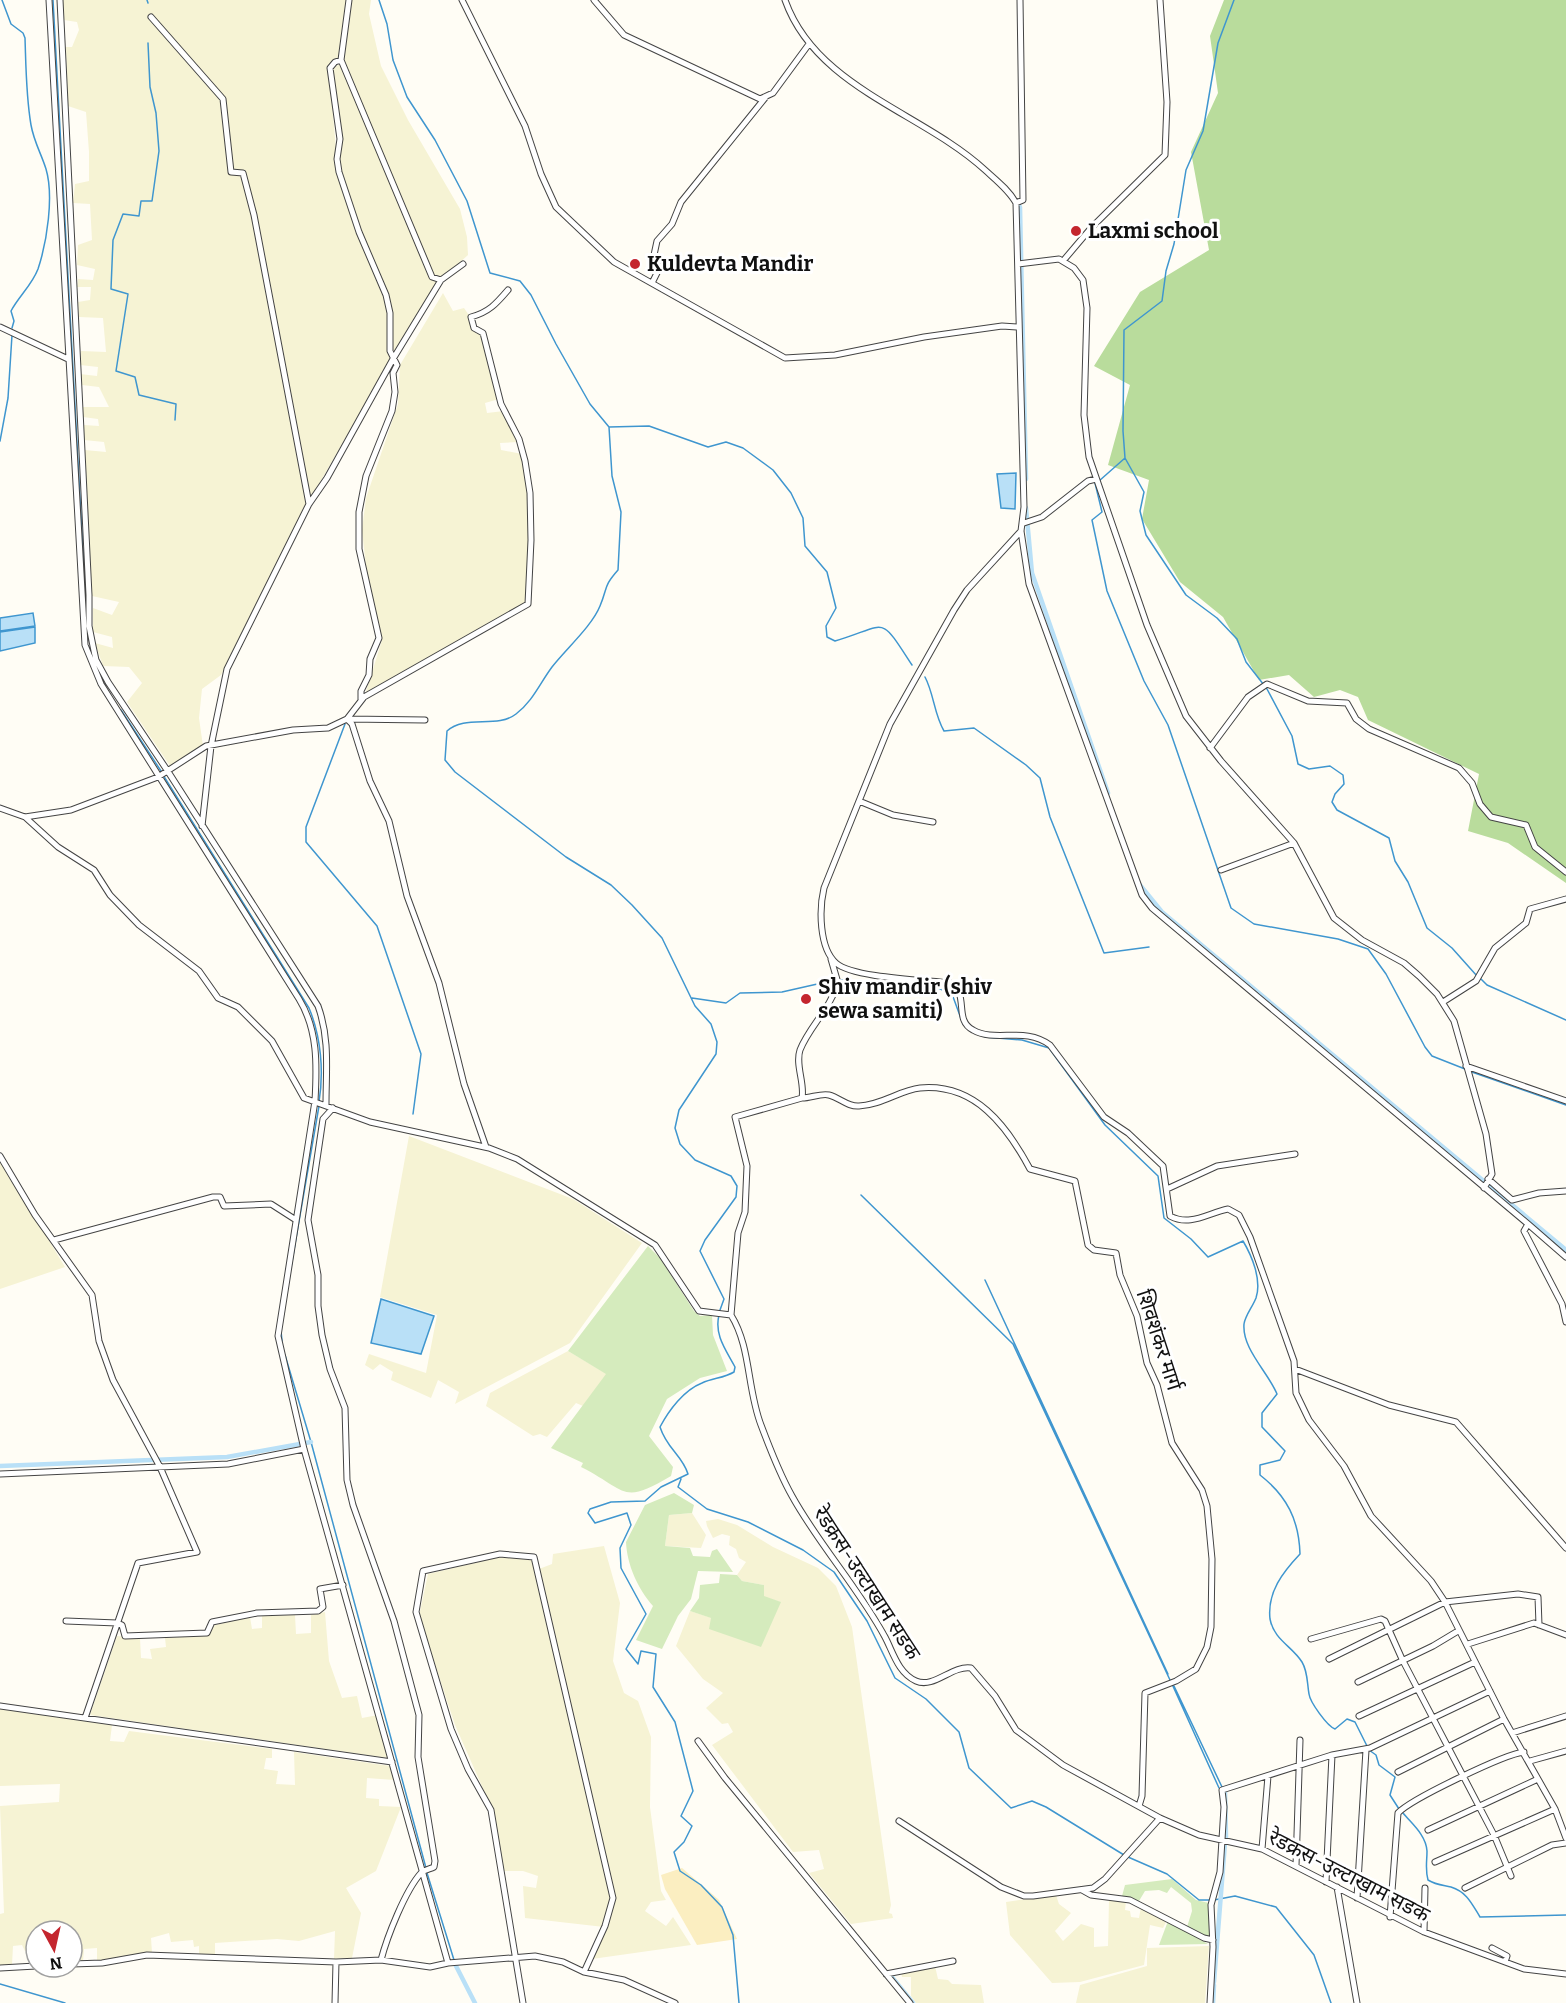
<svg xmlns="http://www.w3.org/2000/svg" width="1566" height="2003" viewBox="0 0 1566 2003" font-family="Bitter,'Noto Sans Devanagari',serif">
	<style>
		.farmland { fill: #f6f3d4 }
		.green { fill: #d5ebbd }
		.forest { fill: #b9dc9c }
		.sand { fill: #fbeec1 }
		.water { fill: #b9e0f7; stroke: #3f96cf; stroke-width: 1.5 }
		.lines { fill: none; stroke-linecap: round; stroke-linejoin: round }
		.stream { stroke: #3f96cf; stroke-width: 1.5 }
		.canal { stroke: #b9e0f7; stroke-width: 4.5 }
		.minor-casing { stroke: #444; stroke-width: 7 }
		.minor { stroke: #fff; stroke-width: 5 }
		.poi-dot { fill: #c4262e; stroke: #fff; stroke-width: 2 }
		.labels { text-anchor: middle; stroke-width: 6; stroke-linejoin: round; paint-order: stroke }
		.poi-label { font-size: 21px; font-weight: bold; fill: #111; stroke: #fff; text-anchor: start }
		.street-label { font-size: 21px; fill: #111; stroke: #fff }
	</style>
	<rect width="100%" height="100%" fill="#fffdf5"/>
	<!-- farmland -->
	<path class="farmland" d="M62,0h284l-7,57 -10,12 9,103 10,24 -9,-37 -7,-91 12,-6 8,-62h19l-2,14 12,52 27,54 52,89 7,28 1,18 -32,29 -45,75 -83,144 -87,172 -19,14 -3,29 4,28 -33,20 -43,-64 15,-19 -13,-16 -26,-1 -8,-23 18,5 -1,-11 -19,-5v-24l19,7 7,-13 -27,-6 -7,-146 21,2 -2,-10 -20,-2v-15l15,1 -1,-7 -15,-2v-10h26l-10,-20 -17,-2 -2,-11 17,2 1,-9 -18,-2 1,-14 25,1 -3,-34 -24,-1 -1,-15 12,-2 1,-13h-14l1,-8 15,1 2,-11 -18,-4 1,-20 14,-5 -2,-36 -17,-1 2,-19 14,-3v-29l-3,-40 -18,-6 -2,-59h6l7,-17 -2,-8 -13,-2z
		M443,293l10,18 11,-3 18,26 17,65 -14,4 2,10 17,-2 14,31 -18,1 1,7 21,4 8,46 -3,104 -162,91 17,-55 -15,-64 -5,-46 4,-32 32,-94 2,-39z
		M409,1136l164,63 69,44 -72,100 -115,61 4,-12 -21,-12 -7,18 -40,-18 2,-8 -13,-8 -7,6 -8,-5 4,-11 57,19 11,-58 -57,-18z
		M0,1159l65,108 -65,22z
		M568,1351l39,23 -24,32 -7,-3 -29,34 -7,-3 -7,2 -47,-30 4,-13z
		M692,1513l14,22 -5,13 -36,-2 4,-31z
		M718,1519l19,6 36,22 45,21 18,18 16,41 39,278 -2,8 3,1 1,4 -42,6 -42,-51 15,-4 -5,-19 -26,2 -81,-107 21,-13 -5,-9 -6,1 -16,-16 17,-15 -20,-14 -27,-33 14,-35 22,7 -2,11 70,-27 -16,-5v-12l-22,-4 -5,-6 9,-13 -7,-4 -3,-9 -7,-4 1,-9 -8,-2 -9,4 -6,-12 -1,-5z
		M604,1546l16,57 -7,58 11,32 14,8 13,36 -1,70 11,84 5,9 -15,2 -6,9 21,15 7,-9 18,28 -99,14 23,-61 -76,-329 13,-5 1,-10z
		M500,1557l33,1 80,339 -9,30 -79,-9 -2,-32 13,2 2,-12 -15,-5h-19l-12,-62 -37,-84 -36,-109 9,-42z
		M325,1612l4,49 13,37 15,-2 5,22 16,-3 10,43 -298,-43 27,-79 23,2 1,20 11,1 -2,-10 16,-2 -1,-9 43,-3 7,-10 35,-8 2,12 10,-1v-12l33,-1 1,19 15,-1v-18z
		M0,1709l112,16 -2,16 14,1 5,-11 143,18v9h-6l-2,11 14,2 -2,13 19,1 -1,-33 96,14 4,14 -27,-2 -1,20 13,1v7l22,1 -25,64 -30,17 15,25 -9,45 -18,1 1,-28 -36,10 -22,-2 -62,4v14l-16,-1v-10l-5,1 -1,-7 -22,2 -2,-9 -18,5 1,15 -55,8v-13l-13,1 -1,12 -11,1v-31h-36v19l-11,1 -3,-6 -9,1 -1,19h-12v-51l4,-1 -4,-107 59,-4 1,-18 -60,2z
		M1056,1895l3,9 12,9 -16,18 8,10 18,-17 13,4v19l14,-1 1,-46 17,1 -1,9 5,1 1,6 8,1 2,-11 26,13 -4,8 -13,-3 -6,40 -64,17 -28,1 -42,-48 -4,-33z
		M1209,1946l-4,57h-129l4,-18 67,-19v-18z
		M935,1966l3,13 10,1 4,4 29,1 3,18h-68l-5,-7v-19h-9l-1,-6z"/>
	<!-- green -->
	<path class="green" d="M648,1246l12,12 34,53 6,5 12,-1 1,20 14,36 -27,7 -33,21 -18,37 24,31 -2,9c-50,30 -44,14 -90,-9l2,-4 -32,-15 55,-74 -38,-23z
		M674,1493l20,12 -2,8 -23,2 -4,31 25,2 3,8 17,1 2,-6 5,-2 16,23 -35,-1 -7,28 -13,17 -16,33 -26,-9 17,-34c-15,-17 -26,-41 -27,-64l19,-37z
		M720,1574l17,1 5,6 22,4v11l17,6 -20,45 -52,-18 2,-11 -21,-7 9,-13 1,-13 19,-2z
		M1172,1879l24,21 13,3 1,35 -23,-11 5,-16 -1,-8 -20,-16 -4,6 -8,-3 -14,1 -6,10 -17,-5 3,-11z
		M1168,1921l40,23 -49,1z"/>
	<!-- forest -->
	<path class="forest" d="M1224,0h342v883l-58,-40 -40,-12 11,-57 -111,-54 -10,-23 -18,-7 -26,7 -25,-22 -30,5 -36,-63 -43,-35 -38,-63 7,-39 -41,-15 22,-80 -36,-19 46,-74 69,-42 -18,-98 27,-59 -8,-57z"/>
	<!-- sand -->
	<path class="sand" d="M682,1868l37,32 18,39 -40,6 -32,-56 -4,-14z"/>
	<!-- water -->
	<path class="water" d="M1016,473l-1,36 -14,-1 -4,-34z
		M33,613l2,13 -35,5v-13z
		M35,627v16l-35,8v-19z
		M381,1299l53,17 -13,38 -50,-11z"/>
	<g class="lines">
		<!-- stream -->
		<path class="stream" d="M2,0l9,24 12,9 2,5c1,29 1,58 6,87 3,17 10,28 15,44 8,27 1,73 -8,100 -6,16 -19,27 -27,42l3,10 -2,7
			M53,0l33,609
			M147,0l1,3
			M379,0l8,24 6,36 14,37 28,43 32,61 23,72 30,8 11,14 25,49 34,60 19,23 3,49 9,36 -3,58c-15,17 -10,17 -18,36 -8,20 -34,43 -48,61 -12,16 -19,34 -36,47 -19,15 -51,0 -69,17l-2,29 10,12 111,85 45,28 21,20 30,33 33,68 16,18 6,18 -1,12 -37,56 -4,18 5,16 15,16 36,16 6,10 -1,11 -31,43 -5,11 24,48 -4,11
			M1234,0l-16,43 -15,88 -17,39 -12,74 -8,27 -4,30 -38,29 -1,101 2,27 19,34 -4,19 6,24 40,60 31,23 20,21 9,23 21,27 25,47 6,28 11,5 21,-3 13,9 1,9 -9,10 -3,8 5,8 52,28 6,23 13,21 19,46 25,20 25,28
			M148,43l2,44 6,26 3,38 -7,50h-11l-2,15 -16,-2 -10,26 -2,49 17,5 -12,77 19,6 4,18 37,9 -1,16
			M609,427l40,-1 59,21 18,-5 17,6 30,22 18,23 12,25 2,28 22,26 9,36 -10,18 1,11 8,4c54,-16 43,-28 77,24
			M0,441l8,-43 4,-63
			M1099,481l26,-23
			M1095,483l7,29 -10,8 15,71 37,90 24,44 63,183 23,16 84,15 30,10 18,25 39,73 7,9 33,13
			M925,677c9,17 9,37 19,54l30,-3 52,37 14,13 10,39 54,136 45,-6
			M121,710l40,61
			M345,724l-39,103v15l71,84 44,128 -8,60
			M163,775l146,233c12,29 15,63 10,94
			M1481,979l6,6 79,35
			M840,980l98,8 14,6 11,30
			M692,998l34,5 14,-10 42,-1 53,-12
			M985,1037l37,3 27,8 56,77 53,51 6,42 27,21 17,18 35,-16c9,15 19,39 13,57 -3,8 -11,18 -12,26 -2,25 24,48 33,70l-15,19v14l23,24 -5,9 -20,5v10c27,21 39,45 40,79 -17,18 -33,38 -30,65 4,21 22,27 32,43 6,10 5,21 7,32 1,8 18,32 26,35l12,-10 8,3 12,24
			M1469,1071l97,34
			M861,1195l152,149 157,336
			M291,1267l28,-161
			M985,1280l183,394
			M719,1315c-5,20 7,35 16,52l-1,5c-10,6 -21,6 -32,11 -18,7 -33,27 -42,44 7,22 22,28 28,47l-27,13 -16,14 -34,1 -21,7 -2,4 7,10 32,-10 4,12 -11,23 1,20 25,46 -20,35 12,15 3,-13 15,3 -3,33 22,35 18,69 -12,25 11,10 -8,16 -10,10 6,19 21,14 21,22 11,28 6,68
			M281,1331l1,10
			M285,1355l26,87 115,426
			M681,1479l-3,8 29,22 41,13 55,28 31,22 33,49 28,57 31,21 33,33 10,36 42,40 21,-7 14,6 78,48
			M1172,1684l47,104
			M1174,1686l48,101
			M1369,1750l7,5 3,10 16,12 -5,18 9,14
			M1403,1813c9,11 23,22 24,38 0,11 -2,18 1,29 8,5 14,5 23,7 16,5 21,17 29,30l86,-2
			M1128,1857l39,17 32,26h11
			M427,1873l27,87
			M1214,1900l21,-4 41,11 38,48 17,48
			M0,1984l65,19"/>
		<!-- canal -->
		<path class="canal" d="M1020,207l6,272
			M1026,508l6,65 76,220
			M1140,885l22,27 404,338
			M0,1466l227,-9 84,-15
			M1225,1791l1,46
			M456,1966l19,37
			M891,1976l22,27
			M1214,1982l11,-139
			M1213,2003l1,-18"/>
		<!-- minor casing -->
		<g class="minor-casing">
			<path id="minor" d="M49,0l36,645 16,39 198,315c19,31 18,66 16,102l-37,235 26,113 144,514
				M60,0l29,595v31l4,20 3,14 12,22 59,88 151,236c12,33 8,64 8,99
				M349,0l-8,60 91,217 9,3
				M462,0l63,126 16,48 15,33 58,55 171,96 50,-3 89,-18 78,-11 15,1
				M594,0l30,35 136,64 13,-6 36,-49
				M785,0c31,88 137,112 200,170 11,10 24,20 31,33l8,304 -3,24 8,53 113,311 10,13 376,316 -4,7 38,73 4,18
				M151,17l72,82 8,73 12,1 11,42 55,289
				M341,60l-6,2 -5,6 10,71 -3,20 2,13 20,60 27,63 4,18v38l7,14 -4,8 2,19 -3,19 -26,65 -7,36v37l20,89 -9,21 -1,16 -8,16v8
				M1016,203l7,-3 -3,-200
				M1063,261l28,-33 74,-73 2,-53 -7,-102
				M1018,264l41,-5 15,9 9,12 4,28 -3,107 5,42 58,168 39,91 35,45 73,82 40,75 28,22 42,23 15,13 18,18 17,27 32,113 6,40 -8,14
				M652,283l7,-14 -5,-14 3,-14 15,-17 9,-22 84,-104
				M0,327l68,32
				M1024,523l18,-6 46,-36 8,-2
				M1021,531l-54,59 -13,20 -64,114 -66,164c-5,21 -5,60 12,75 17,15 89,17 114,20 20,10 3,37 23,47 23,13 51,-4 77,15l54,72 24,16 35,33 7,50c20,11 38,-3 58,-7l11,6 11,22 44,124 2,32 13,27 35,46 27,50 60,65 14,21 59,117 51,90 11,29
				M347,719l17,-22 164,-93 3,-64 -1,-47 -5,-32 -6,-22 -18,-35 -18,-71 -9,-5 -3,-11c18,-5 25,-13 37,-27
				M348,719l77,1
				M1210,748l38,-51 19,-13 41,17 39,2 9,16 13,10 90,39 13,15 8,21 11,13 35,8 9,22 31,25
				M859,801l34,14 40,7
				M0,808l25,9 46,-7 87,-33 48,-31 87,-16 35,-2 19,-9 5,5 18,57 19,40 18,75 32,87 25,101 22,63
				M25,817l33,30 36,23 16,25 29,30 60,46 19,27 20,9 34,34 32,57 66,24 119,26 28,11 138,86 44,66 32,4c20,32 16,74 30,110 9,24 18,48 31,71 27,49 66,91 93,141 8,15 13,36 31,44 18,8 36,-16 55,-13l24,28 21,34 47,35 97,53 39,17 63,14 162,83 100,37 42,5
				M202,826l9,-80 16,-77 82,-165 18,-26 66,-119 48,-79 22,-16
				M1221,870l73,-27
				M1443,1002l33,-21 19,-33 31,-25 4,-14 36,-10
				M1466,1066l100,35
				M802,1098c9,0 19,-5 27,-3 11,3 19,12 30,11 23,-1 41,-16 61,-18 55,-5 87,38 110,81l45,12 13,64 6,5 22,3 4,22 17,41 10,47 10,22 15,58 30,47 5,16 5,53 -1,68 -4,20 -11,22 -20,12 -31,12 -3,103 -3,10
				M333,1108l-10,11 -15,101 10,55v31l4,29 8,34 15,39 2,72 6,25 41,116 25,94 -1,42 17,104 -1,6c-4,2 -10,3 -13,6 -16,18 -34,64 -40,87
				M0,1156l35,59 57,80 7,46 14,39 47,87 37,85 -59,11 -53,155
				M1488,1179l24,21 27,-7 27,-2
				M1167,1189l50,-23 78,-12
				M1528,1224l38,33
				M54,1240l159,-43h7l4,9 47,-2 25,16
				M731,1315l7,-82 7,-21 2,-46 -12,-49 67,-19c3,-15 -7,-33 -2,-48 9,-23 30,-41 38,-67l-7,-24
				M1295,1369l94,36 67,17 110,126
				M0,1474l228,-10 76,-15
				M66,1621l51,2 5,2 3,11 82,-3 5,-11 45,-9 61,-2 5,-4 -3,-18 23,-4
				M1311,1639l70,-20 4,2 17,38 92,176 17,41
				M1468,1644l66,-21 32,12
				M1329,1659l116,-57 73,-8 20,3 1,28
				M1358,1682l75,-36 25,-15
				M0,1706l392,56
				M1359,1716l116,-54
				M1512,1733l54,-17
				M698,1741l27,37 185,225
				M1530,1761l36,-10
				M1398,1772l106,-53
				M899,1821l102,66 23,9h9l60,-8 12,-9 55,-61
				M1428,1830l110,-51
				M1262,1849l6,-73
				M1435,1862l120,-53
				M1296,1866l4,-126
				M1326,1882l6,-127
				M1337,1887l20,116
				M1465,1888l87,-43 14,-2
				M1082,1890l9,5 39,5 74,38 9,2
				M1357,1898l9,-148
				M1390,1917l8,-104c13,-14 107,-59 126,-61
				M1424,1932l1,-44
				M1492,1948l15,8 -2,6
				M72,1964l30,-1 45,-8 189,7 45,-2 49,7 18,-4 87,-7 28,6 21,10 40,8 51,23
				M0,1968l36,-2
				M886,1974l67,-13
				M335,2003l1,-41
				M523,2003l-32,-193 -23,-41 -17,-40 -35,-117 7,-41 77,-17 34,3 79,341 -8,28 -21,46
				M1210,2003l3,-56 -2,-42 9,-33 4,-65 -2,-17 110,-35 38,-7 120,-57"/>
		</g>
		<!-- minor -->
		<use href="#minor" class="minor"/>
	</g>
	<!-- markers -->
	<g class="poi-dot">
		<circle cx="1076" cy="231" r="6"/>
		<circle cx="635" cy="264" r="6"/>
		<circle cx="806" cy="999" r="6"/>
	</g>
	<g class="labels">
		<!-- poi labels -->
		<g class="poi-label">
			<text x="1088" y="238">Laxmi school</text>
			<text x="647" y="271">Kuldevta Mandir</text>
			<text x="818" y="994">Shiv mandir (shiv<tspan x="818" dy="24">sewa samiti)</tspan></text>
		</g>
		<!-- street labels -->
		<g class="street-label">
			<text transform="translate(1159 1340) rotate(72)" y="7">शिवशंकर मार्ग</text>
			<text transform="translate(867 1583) rotate(57)" y="7">रेडक्रस-उल्टाखाम सडक</text>
			<text transform="translate(1349 1876) rotate(27)" y="7">रेडक्रस-उल्टाखाम सडक</text>
		</g>
	</g>
	<!-- north arrow -->
	<g transform="translate(54 1949) rotate(172)"><circle r="28" fill="#ffffff" stroke="#a0a0a0" stroke-width="1.5"/>
	<path d="M0-4.5L10 22L0 15L-10 22Z" fill="#c4262e"/>
	<text y="-9" font-size="16" font-weight="bold" text-anchor="middle" fill="#111111">N</text>
	</g>
</svg>
